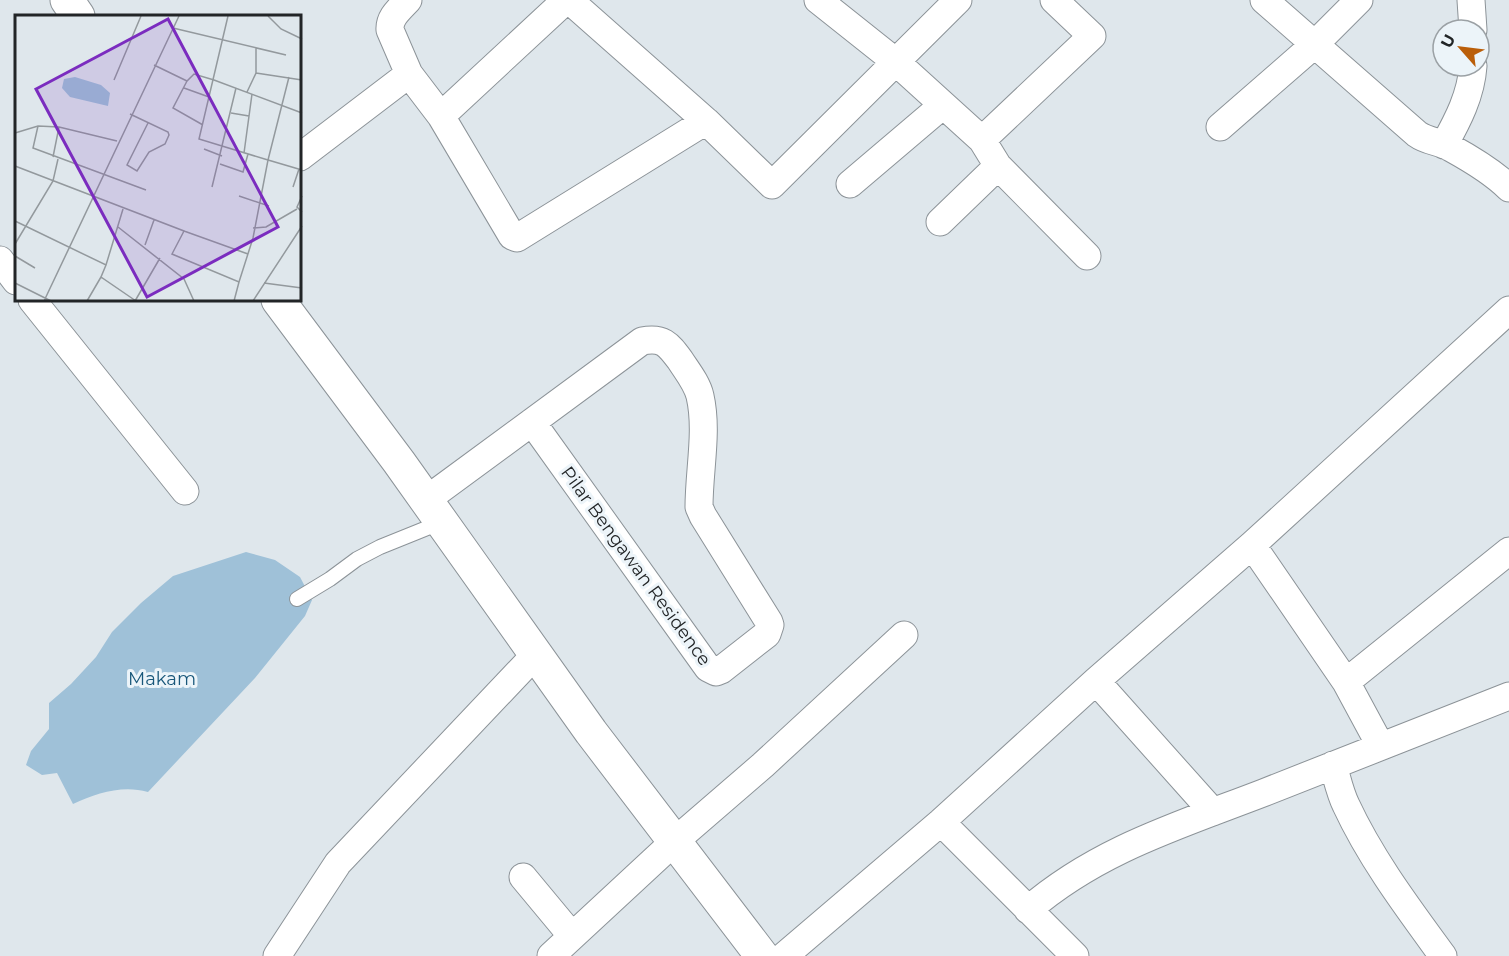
<svg xmlns="http://www.w3.org/2000/svg" width="1509" height="956" viewBox="0 0 1509 956" font-family="Montserrat,sans-serif">
	<style>
		.green { fill: #9fc1d8 }
		.lines { fill: none; stroke-linecap: round; stroke-linejoin: round }
		.lane-casing { stroke: #8c9398; stroke-width: 16 }
		.street-casing { stroke: #8c9398; stroke-width: 29 }
		.secondary-casing { stroke: #8c9398; stroke-width: 35 }
		.lane { stroke: #fff; stroke-width: 14 }
		.street { stroke: #fff; stroke-width: 27 }
		.secondary { stroke: #fff; stroke-width: 33 }
		.labels { text-anchor: middle; stroke-width: 6; stroke-linejoin: round; paint-order: stroke }
		.street-label { font-size: 18px; fill: #222527; stroke: #ecf4f9 }
		.park-label { font-size: 18px; fill: #18577a; stroke: #ecf4f9 }
		.inset-road { fill: none; stroke: #93999d; stroke-width: 1.5 }
		.view { fill: #7b2cbf; fill-opacity: 0.15; stroke: #7b2cbf; stroke-width: 3 }
		.inset-edge { fill: none; stroke: #222527; stroke-width: 3 }
	</style>
	<rect width="100%" height="100%" fill="#dfe7ec"/>
	<!-- green -->
	<path class="green" d="M246,552l29,8 25,17 12,23 -7,16 -50,62 -107,114c-26,-7 -51,1 -75,12l-16,-31 -15,2 -16,-10 5,-14 18,-22v-26l22,-19 25,-27 16,-25 29,-29 32,-27z"/>
	<g class="lines">
		<!-- lane casing -->
		<g class="lane-casing">
			<path id="lane" d="M297,599l33,-20 27,-20 23,-12 62,-25"/>
		</g>
		<!-- street casing -->
		<g class="street-casing">
			<path id="street" d="M569,0l137,121 66,64 186,-185
				M818,0l78,62 86,78 16,26 89,90
				M1264,0l153,134c11,8 23,7 34,14 20,11 42,24 58,40
				M1471,0l2,30
				M409,74l32,42 71,120 5,2 189,-117
				M441,116l125,-116
				M1220,127l94,-82 45,-45
				M982,140l110,-104 -38,-36
				M1444,145c14,-25 27,-50 29,-79
				M300,157l109,-83 -19,-44c-1,-13 10,-21 18,-30
				M850,184l93,-79
				M940,222l58,-56
				M0,260l16,21
				M32,300l153,191
				M426,500l216,-159c21,-4 26,3 38,19 7,11 17,23 20,36 8,35 -1,74 -1,111l4,9 66,106 1,3 -3,9 -46,36 -5,2 -8,-4 -176,-246
				M1252,545l257,-235
				M1096,681l117,131
				M1346,682l34,63
				M1333,765c4,13 7,28 13,40 25,54 62,103 97,151
				M941,822l134,134
				M523,877l49,59
				M1028,910c69,-60 152,-85 235,-117 82,-32 164,-65 246,-97
				M277,956l61,-93 198,-209
				M551,956l124,-115 88,-76 141,-130
				M784,956l157,-134 155,-141 156,-136 94,137 163,-131"/>
		</g>
		<!-- secondary casing -->
		<g class="secondary-casing">
			<path id="secondary" d="M67,0l11,16
				M278,300l121,162 192,270 171,224"/>
		</g>
		<!-- lane -->
		<use href="#lane" class="lane"/>
		<!-- street -->
		<use href="#street" class="street"/>
		<!-- secondary -->
		<use href="#secondary" class="secondary"/>
	</g>
	<g class="labels">
		<!-- street labels -->
		<g class="street-label">
			<text transform="translate(636 566) rotate(54)" y="6">Pilar Bengawan Residence</text>
		</g>
		<!-- park labels -->
		<g class="park-label">
			<text x="162" y="685">Makam</text>
		</g>
	</g>
	<!-- overview -->
	<g transform="translate(15 15)">
		<rect width="286" height="286" fill="#dfe7ec"/>
		<path d="M60,62l26,8 9,8 -2,13 -38,-9 -8,-9 2,-9z" fill="#9fc1d8"/>
		<path class="inset-road" d="M213,1l-29,123 69,21 21,-83M253,1l13,13 21,10M158,13l113,27M139,50l33,16 7,-7 20,6 88,33M241,58l46,7M99,65l27,-64M172,66l-14,27 30,17M169,73l25,9M232,77l9,-19v-25M216,98l18,3M115,99l38,18 1,3 -4,9 -16,8 -12,19 -10,-6 21,-42M23,111l-5,22 113,42M0,118l23,-7 21,1 58,14M189,134l18,7M229,138l8,-59M38,142l6,-30M205,149l23,8 5,-18M0,151l169,65 -12,23 67,28 14,-44 15,-78 34,10M197,172l24,-99M278,172l6,-18M224,181l30,10M287,181l-5,11 5,5M0,206l91,44 17,-56M103,212l66,52 10,22M238,213l13,-1 31,-18M169,216l64,23M0,229l38,-63 5,-22M130,230l9,-25M0,241l20,12M91,250l-5,12 35,24M0,268l36,18M249,268l38,5M29,286l135,-285M72,286l14,-24M120,286l25,-43M219,286l5,-19M238,286l49,-75"/>
		<path class="view" d="M153,4l110,208 -131,70 -111,-208z"/>
		<rect width="286" height="286" class="inset-edge"/>
	</g>
	<!-- north arrow -->
	<g transform="translate(1461 48) rotate(298)"><circle r="28" fill="#ecf4f9" stroke="#9ba1a5" stroke-width="1.5"/>
	<path d="M0-4.5L10 22L0 15L-10 22Z" fill="#ba5e09"/>
	<text y="-9" font-size="16" font-weight="bold" text-anchor="middle" fill="#222527">U</text>
	</g>
</svg>
